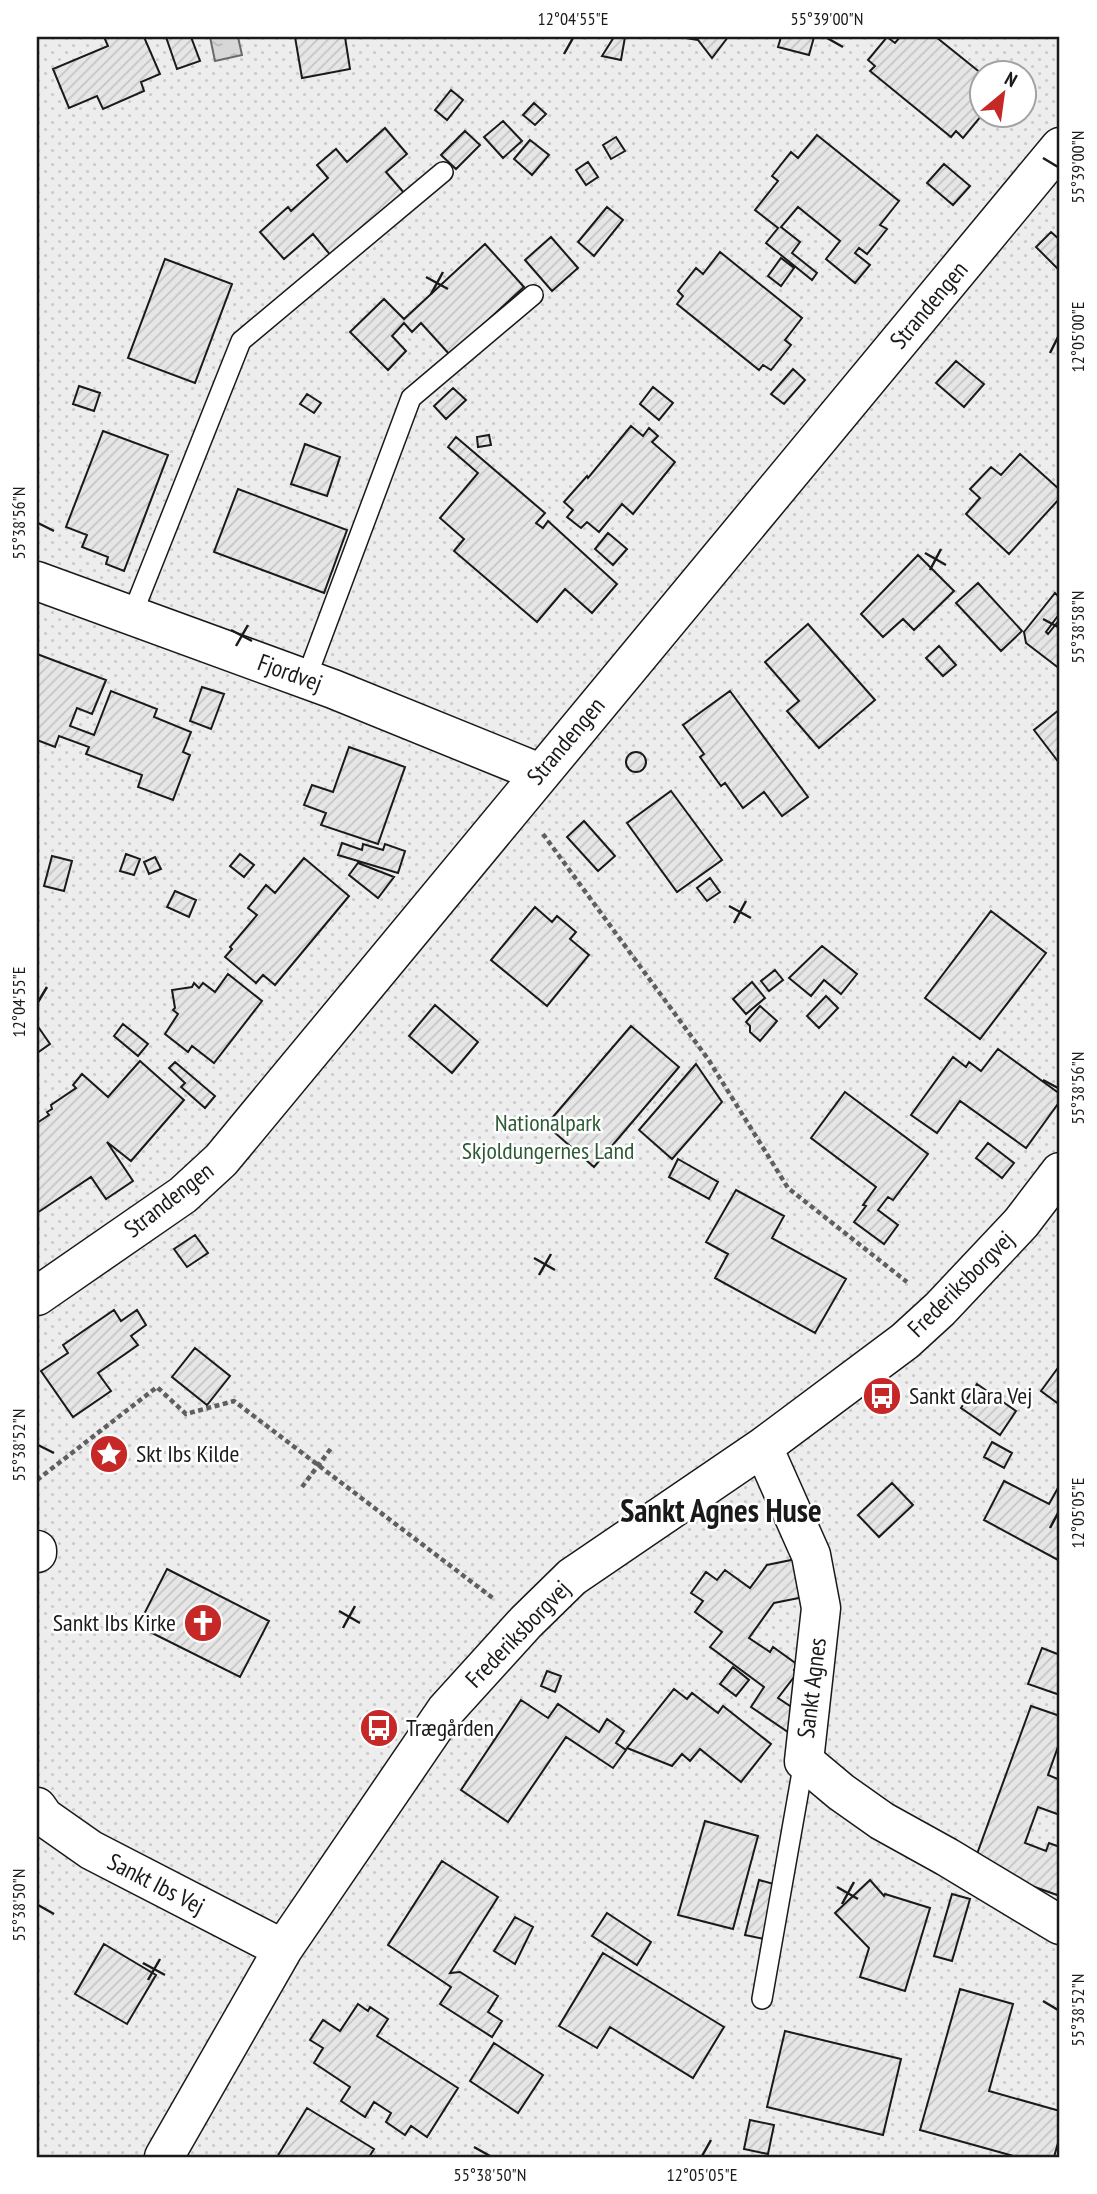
<svg xmlns="http://www.w3.org/2000/svg" width="1097" height="2194" viewBox="0 0 1097 2194" font-family="'PT Sans Narrow',sans-serif">
	<style>
		.park { fill: url(#park-dots); stroke: #6a6a6a; stroke-width: 2; fill-rule: evenodd }
		.water { fill: url(#water-ripples); stroke: #6a6a6a; stroke-width: 2 }
		.building { fill: url(#building-hatch); stroke: #1a1a1a; stroke-width: 2 }
		.lines { fill: none; stroke-linecap: round; stroke-linejoin: round }
		.lane-casing { stroke: #1a1a1a; stroke-width: 22 }
		.street-casing { stroke: #1a1a1a; stroke-width: 41 }
		.path { stroke: #5f5f5f; stroke-width: 4.5; stroke-dasharray: 5 3.5; stroke-linecap: butt }
		.lane { stroke: #fff; stroke-width: 19 }
		.street { stroke: #fff; stroke-width: 38 }
		.ticks { fill: none; stroke: #1a1a1a; stroke-width: 2.5 }
		.labels { text-anchor: middle; stroke-width: 5; stroke-linejoin: round; paint-order: stroke }
		.street-label { font-size: 24px; fill: #1a1a1a; stroke: #fff }
		.park-label { font-size: 24px; fill: #2b5a34; stroke: #fff }
		.poi-label { font-size: 24px; fill: #1a1a1a; stroke: #fff; text-anchor: start }
		.district-label { font-size: 32px; font-weight: bold; fill: #1a1a1a; stroke: #fff }
		.neatline { fill: none; stroke: #1a1a1a; stroke-width: 2.5 }
		.ticks-label { font-size: 18px; text-anchor: middle; fill: #1a1a1a }
	</style>
	<defs>
		<pattern id="park-dots" width="8" height="8" patternUnits="userSpaceOnUse" patternTransform="scale(1.75)"><rect width="8" height="8" fill="#ededed"/><path d="M2 2h.1M6 6h.1" fill="none" stroke="#cbcbcb" stroke-width="1.8" stroke-linecap="round"/></pattern>
		<pattern id="water-ripples" width="26" height="14" patternUnits="userSpaceOnUse" patternTransform="scale(1.75)"><rect width="26" height="14" fill="#d7d7d7"/><path d="M2 4q2-2 4 0t4 0M15 11q2-2 4 0t4 0" fill="none" stroke="#b8b8b8"/></pattern>
		<pattern id="building-hatch" width="6" height="6" patternUnits="userSpaceOnUse" patternTransform="scale(1.75)"><rect width="6" height="6" fill="#e6e6e6"/><path d="M-1 1l2-2M0 6l6-6M5 7l2-2" fill="none" stroke="#c5c5c5"/></pattern>
	</defs>
	<rect width="100%" height="100%" fill="#fff"/>
	<!-- park -->
	<path class="park" d="M37,37h1023v2120h-1023zM982,74h42v42h-42z"/>
	<!-- water -->
	<path class="water" d="M210,37h28l4,18 -27,6z"/>
	<!-- building -->
	<path class="building" d="M104,37h40l16,37 -19,8 3,9 -41,18 -6,-13 -28,12 -16,-39 55,-23z
		M166,37h25l9,24 -23,8z
		M295,37h50l5,32 -48,9z
		M614,37h11l-4,23 -19,-4z
		M679,37h49l-16,21 -14,-18z
		M781,37h33l-5,18 -31,-8z
		M887,37l8,6 5,-6h36l46,37v27l-6,7 6,4v3l-19,23 -7,-7 -5,6 -81,-66 5,-5 -7,-6z
		M451,90l12,10 -16,20 -12,-10z
		M534,103l12,11 -11,11 -12,-10z
		M503,121l19,20 -19,17 -19,-21z
		M385,128l22,26 -21,18 19,22 -73,63 -19,-23 -29,25 -24,-27 28,-25 3,4 37,-33 -11,-13 19,-16 11,13z
		M465,131l15,14 -24,24 -15,-14z
		M817,135l82,66 -19,24 7,4 -20,25 -8,-6 -4,5 15,12 -15,18 -29,-24 14,-18 -42,-34 -17,20 19,15 -8,11 25,20 -5,7 -46,-37 12,-15 -23,-18 23,-29 -6,-5 19,-24 7,6z
		M616,137l9,14 -14,8 -8,-14z
		M530,140l19,15 -17,20 -18,-16z
		M588,162l10,15 -12,8 -10,-15z
		M944,164l26,22 -17,19 -26,-22z
		M607,207l16,13 -29,36 -16,-14z
		M1051,232l9,8v31l-24,-24z
		M551,237l27,31 -26,23 -27,-31z
		M485,244l39,43 -74,68 -29,-32 -9,9 -8,-9 -12,13 14,15 -18,19 -38,-38 34,-33 20,20z
		M720,252l82,66 -17,22 6,5 -20,25 -8,-5 -4,5 -82,-66 6,-8 -5,-5 18,-23 7,6z
		M781,258l13,10 -13,18 -13,-10z
		M165,259l67,25 -37,99 -67,-25z
		M956,361l28,23 -20,23 -28,-24z
		M793,369l12,11 -21,24 -13,-10z
		M79,386l21,7 -6,18 -21,-7z
		M653,387l20,16 -14,17 -19,-16z
		M453,388l13,12 -20,19 -12,-13z
		M307,394l14,9 -7,10 -14,-9z
		M631,426l12,10 6,-8 9,8 -6,6 23,20 -42,52 -11,-10 -23,28 -12,-10 -6,6 -14,-11 6,-7 -9,-8 23,-26 1,2z
		M103,431l65,24 -44,116 -18,-7 2,-7 -26,-10 5,-12 -21,-8z
		M489,435l2,10 -13,2 -1,-10z
		M456,437l89,76 -9,10 7,5 5,-7 69,63 -25,29 -27,-24 -28,33 -83,-71 10,-12 -24,-21 38,-45 -30,-26z
		M305,444l35,13 -13,39 -36,-12z
		M1020,454l40,36v8l-51,56 -43,-40 14,-16 -10,-9 21,-22 10,8z
		M238,489l109,41 -23,63 -110,-41z
		M608,533l19,16 -14,16 -18,-16z
		M918,555l36,36 -40,39 -11,-11 -20,18 -22,-23z
		M978,583l44,48 -21,20 -45,-48z
		M1055,593l5,5v15l-14,19 2,2 12,-15v50l-34,-26 -2,-11z
		M808,624l67,76 -56,48 -32,-37 12,-10 -34,-39z
		M939,646l17,19 -13,11 -17,-18z
		M37,654l69,26 -14,34 -15,-6 -7,18 24,9 17,-44 46,18 -3,8 37,15 -8,20 7,3 -17,45 -35,-13 4,-12 -56,-21 3,-7 -30,-11 -4,11 -18,-7z
		M202,687l22,7 -13,35 -21,-8z
		M730,691l78,106 -26,19 -18,-24 -21,16 -18,-25 -4,3 -21,-29 4,-3 -21,-29z
		M1060,709v55l-26,-34z
		M349,747l56,20 -27,77 -57,-19 5,-12 -22,-8 8,-20 21,7z
		M626 762a10 10 0 1 1 20 0a10 10 0 1 1-20 0Z
		M671,791l51,69 -45,32 -50,-69z
		M584,821l31,35 -17,15 -31,-34z
		M342,843l20,7 1,-6 20,6 2,-6 20,7 -7,22 -60,-18z
		M126,854l14,5 -6,16 -14,-4z
		M240,854l14,11 -10,12 -14,-11z
		M52,856l20,5 -8,30 -20,-5z
		M155,857l6,12 -12,5 -5,-12z
		M304,858l45,38 -74,89 -12,-10 -7,8 -31,-26 7,-8 -2,-2 27,-32 -9,-7 18,-23 9,8z
		M358,863l36,14 -16,21 -29,-23z
		M710,878l10,14 -13,9 -10,-13z
		M175,891l21,9 -7,17 -22,-10z
		M535,907l17,15 5,-6 19,16 -6,7 19,16 -42,51 -56,-46z
		M991,911l55,42 -66,86 -55,-41z
		M822,946l35,28 -16,20 -17,-14 -13,16 -22,-18z
		M775,970l8,10 -14,11 -8,-10z
		M228,974l34,27 -48,62 -22,-17 -4,6 -23,-18 13,-20 -5,-4 2,-2 -3,-18 20,-3 2,-4 5,5 4,-5 12,9z
		M752,982l13,16 -19,16 -13,-15z
		M826,996l12,12 -19,20 -12,-12z
		M435,1005l43,37 -26,31 -43,-37z
		M760,1006l17,15 -17,20 -10,-9v-6l-4,-4z
		M123,1024l25,20 -10,12 -24,-20z
		M631,1026l48,41 -85,100 -48,-42z
		M39,1028l11,16 -13,9v-23z
		M998,1049l62,45v7l-34,47 -66,-47 -23,32 -26,-18 42,-58 13,10 3,-5 12,9z
		M140,1061l44,39 -53,61 -24,-19 26,39 -27,18 -15,-22 -54,36v-90l12,-8 -2,-3 5,-3 -1,-4 25,-17 -3,-3 9,-11 26,23z
		M175,1062l40,34 -10,12 -24,-21 4,-4 -16,-15z
		M696,1064l26,38 -50,57 -33,-29z
		M845,1092l83,62 -35,46 -5,-3 -10,13 20,15 -14,19 -30,-22 12,-16 -3,-1 13,-18 -65,-49z
		M988,1143l26,20 -12,15 -26,-20z
		M678,1159l40,23 -9,17 -40,-22z
		M736,1190l48,26 -12,22 74,41 -31,54 -100,-55 13,-24 -22,-12z
		M195,1235l13,18 -21,14 -13,-18z
		M114,1310l7,11 16,-11 9,15 -15,11 7,9 -40,28 13,18 -38,26 -32,-46 27,-18 -5,-8z
		M195,1348l35,28 -23,29 -35,-28z
		M1060,1365v40l-19,-14z
		M977,1384l39,27 -16,24 -39,-27z
		M992,1442l20,11 -8,15 -20,-11z
		M1004,1481l45,23 9,-16 2,2v71l-76,-41z
		M892,1483l21,22 -34,32 -21,-22z
		M796,1559l8,38 -30,6 -25,35 21,14 3,-5 25,18 -4,5 3,3 -19,25 15,10 -5,24 -37,-25 13,-20 -54,-40 12,-15 -27,-20 8,-11 -12,-8 15,-21 11,8 8,-10 25,18 17,-23z
		M167,1569l102,52 -29,56 -102,-51z
		M1042,1648l18,7v40l-32,-11z
		M733,1667l16,13 -13,16 -16,-12z
		M547,1671l14,5 -6,16 -14,-6z
		M674,1689l13,10 5,-6 26,20 5,-7 48,38 -30,38 -41,-33 -10,12 -8,-7 -10,12 -45,-18z
		M521,1700l27,18 10,-14 41,28 8,-13 17,12 -8,12 10,7 -13,18 -47,-31 -58,85 -47,-32z
		M1031,1706l29,10v25l-12,34 12,5v35l-22,-8 -13,36 21,8 3,-8 11,4v49l-87,-31z
		M705,1821l53,15 -25,93 -55,-14z
		M442,1861l56,36 -48,76 10,-1 38,24 -10,16 14,9 -10,16 -52,-33 11,-17 -63,-42z
		M759,1880l18,5 -13,54 -19,-4z
		M870,1880l14,16 1,-2 45,14 -25,83 -45,-14 9,-29 -34,-35z
		M952,1894l18,5 -18,62 -18,-5z
		M607,1913l44,29 -14,23 -45,-29z
		M515,1917l18,10 -18,37 -21,-13z
		M104,1944l52,31 -29,49 -52,-30z
		M603,1953l121,74 -31,51 -83,-51 -13,21 -38,-22z
		M960,1989l53,15 -24,87 71,20v33l-2,-1 -4,14h-37l-97,-27z
		M358,2004l10,7 2,-4 18,12 -11,17 81,52 -31,49 -16,-11 -6,9 -19,-13 5,-9 -17,-11 -9,15 -24,-16 9,-14 -36,-24 9,-15 -13,-8 13,-20 17,11z
		M785,2031l116,28 -18,76 -116,-28z
		M494,2043l49,32 -25,38 -48,-32z
		M307,2108l67,41 -5,8h-92z
		M750,2120l24,5 -6,29 -24,-5z"/>
	<g class="lines">
		<!-- lane casing -->
		<g class="lane-casing">
			<path id="lane" d="M132,615l109,-274 202,-169
				M306,679l105,-281 122,-103
				M762,1999l42,-238"/>
		</g>
		<!-- street casing -->
		<g class="street-casing">
			<path id="street" d="M37,581l296,108 207,84
				M37,1296l146,-101 38,-35 839,-1013
				M763,1447l48,108 10,53 -17,153 37,31 41,29 65,36 113,68
				M37,1550v3
				M37,1807l7,10 47,33 192,99
				M164,2157l119,-208 163,-239 80,-88 46,-45 191,-130 142,-106 35,-32 81,-86 39,-51"/>
		</g>
		<!-- path -->
		<path class="path" d="M543,834l165,225 80,129 119,94
			M37,1480l120,-93 29,27 48,-13 260,198
			M302,1487l30,-40"/>
		<!-- lane -->
		<use href="#lane" class="lane"/>
		<!-- street -->
		<use href="#street" class="street"/>
	</g>
	<!-- ticks -->
	<path class="ticks" d="M827,38l16,9M564,54l9,-16M1043,158l15,9M426,277l22,12M431,294l12,-22M1050,353l8,-16M38,523l16,8M925,553l21,12M930,570l11,-21M1043,619l15,8M231,630l21,11M236,646l12,-21M729,906l22,12M734,923l12,-22M38,1002l9,-15M1043,1080l15,8M534,1258l21,12M539,1275l12,-21M38,1445l16,8M1050,1528l8,-15M339,1611l21,12M343,1628l12,-22M837,1887l21,12M842,1904l12,-22M38,1905l16,9M143,1963l22,12M148,1980l12,-21M1043,2001l15,9M474,2147l16,9M702,2156l9,-16"/>
	<!-- icons -->
	<defs>
		<g id="bus-disc" transform="scale(2.0125)"><circle r="9.5" fill="#c62828" stroke="#fff"/><path d="M-5-6H5V4H4V6H2V4H-2V6H-4V4H-5ZM-3.5-4V0h7V-4ZM-3.5 1.2v1.5H-2V1.2ZM2 1.2v1.5H3.5V1.2Z" fill="#fff"/></g>
		<g id="sight-disc" transform="scale(2.0125)"><circle r="9.5" fill="#c62828" stroke="#fff"/><path d="M0-6L1.8-2.2L6-1.7L2.9 1.2L3.7 5.4L0 3.3L-3.7 5.4L-2.9 1.2L-6-1.7L-1.8-2.2Z" fill="#fff"/></g>
		<g id="church-disc" transform="scale(2.0125)"><circle r="9.5" fill="#c62828" stroke="#fff"/><path d="M-1.2-6h2.4v3.5h3.3v2.4h-3.3V6h-2.4V-.1h-3.3v-2.4h3.3Z" fill="#fff"/></g>
	</defs>
	<g fill-rule="evenodd">
		<use href="#bus-disc" x="882" y="1396"/>
		<use href="#sight-disc" x="109" y="1454"/>
		<use href="#church-disc" x="203" y="1623"/>
		<use href="#bus-disc" x="379" y="1728"/>
	</g>
	<g class="labels">
		<!-- street labels -->
		<g class="street-label">
			<text transform="translate(929 305) rotate(-50)" y="8">Strandengen</text>
			<text transform="translate(290 673) rotate(20)" y="8">Fjordvej</text>
			<text transform="translate(566 741) rotate(-50)" y="8">Strandengen</text>
			<text transform="translate(169 1200) rotate(-38)" y="8">Strandengen</text>
			<text transform="translate(961 1284) rotate(-45)" y="8">Frederiksborgvej</text>
			<text transform="translate(518 1634) rotate(-46)" y="8">Frederiksborgvej</text>
			<text transform="translate(812 1688) rotate(-83)" y="8">Sankt Agnes</text>
			<text transform="translate(156 1884) rotate(27)" y="8">Sankt Ibs Vej</text>
		</g>
		<!-- park labels -->
		<g class="park-label">
			<text x="548" y="1131">Nationalpark<tspan x="548" dy="28">Skjoldungernes Land</tspan></text>
		</g>
		<!-- poi labels -->
		<g class="poi-label">
			<text x="909" y="1404">Sankt Clara Vej</text>
			<text x="136" y="1462">Skt Ibs Kilde</text>
			<text x="176" y="1631" text-anchor="end">Sankt Ibs Kirke</text>
			<text x="406" y="1736">Trægården</text>
		</g>
		<!-- district labels -->
		<g class="district-label">
			<text x="721" y="1522">Sankt Agnes Huse</text>
		</g>
	</g>
	<!-- border -->
	<rect width="1097" height="2194" fill="none" stroke="#ffffff" stroke-width="77"/>
	<!-- north arrow -->
	<g transform="translate(1003 94) rotate(29)"><circle r="33" fill="#ffffff" stroke="#a3a3a3" stroke-width="2"/>
	<path d="M0-5L12 26L0 18L-12 26Z" fill="#c62828"/>
	<text y="-10" font-size="19" font-weight="bold" text-anchor="middle" fill="#1a1a1a">N</text>
	</g>
	<rect x="38" y="38" width="1020" height="2118" class="neatline"/>
	<g class="ticks-label">
		<text x="573" y="25">12°04'55"E</text>
		<text x="827" y="25">55°39'00"N</text>
		<text transform="translate(1078 167) rotate(-90)" y="6">55°39'00"N</text>
		<text transform="translate(1078 337) rotate(-90)" y="6">12°05'00"E</text>
		<text transform="translate(19 523) rotate(-90)" y="6">55°38'56"N</text>
		<text transform="translate(1078 627) rotate(-90)" y="6">55°38'58"N</text>
		<text transform="translate(19 1002) rotate(-90)" y="6">12°04'55"E</text>
		<text transform="translate(1078 1088) rotate(-90)" y="6">55°38'56"N</text>
		<text transform="translate(19 1445) rotate(-90)" y="6">55°38'52"N</text>
		<text transform="translate(1078 1513) rotate(-90)" y="6">12°05'05"E</text>
		<text transform="translate(19 1905) rotate(-90)" y="6">55°38'50"N</text>
		<text transform="translate(1078 2010) rotate(-90)" y="6">55°38'52"N</text>
		<text x="490" y="2181">55°38'50"N</text>
		<text x="702" y="2181">12°05'05"E</text>
	</g>
</svg>
